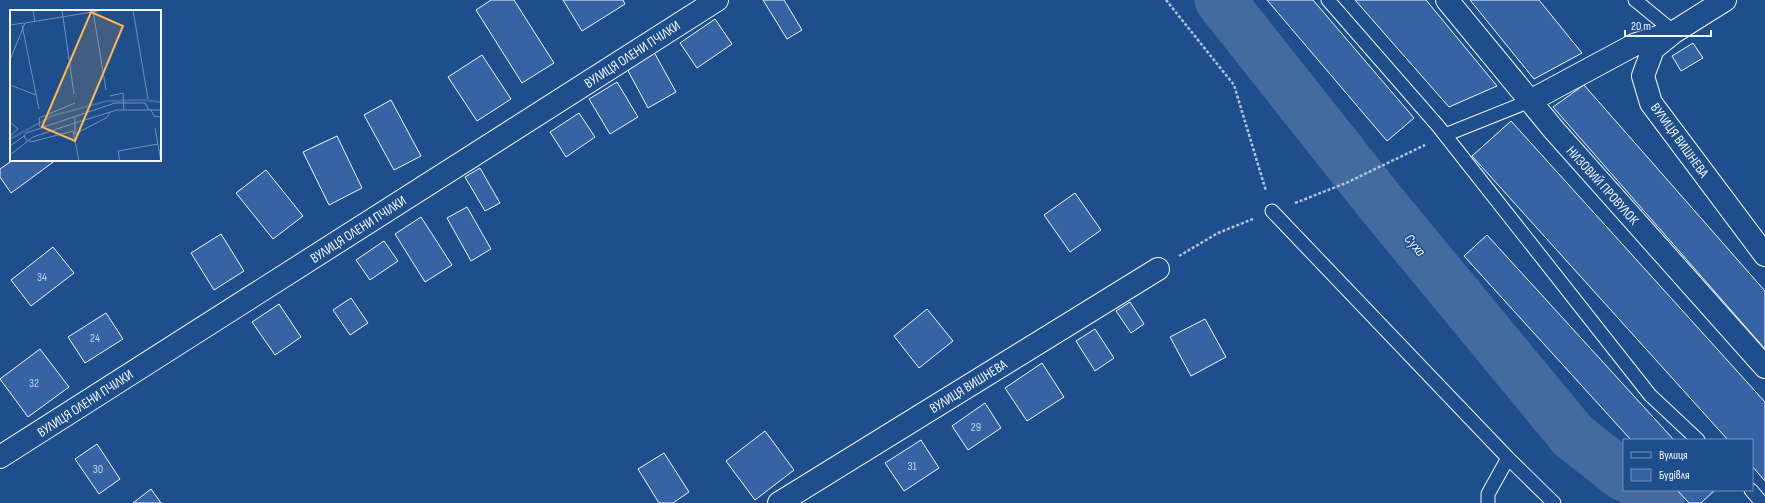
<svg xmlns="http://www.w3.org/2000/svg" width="1765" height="503" viewBox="0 0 1765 503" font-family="'Sofia Sans Condensed',sans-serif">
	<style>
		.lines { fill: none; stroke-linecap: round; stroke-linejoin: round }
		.river { stroke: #446ba0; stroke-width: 51 }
		.building { fill: #3563a3; stroke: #f2f6ff }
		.service-casing { stroke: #f2f6ff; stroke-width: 15 }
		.minor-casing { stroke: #f2f6ff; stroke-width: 24 }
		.path { stroke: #b3c4dc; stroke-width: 2.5; stroke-dasharray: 3 2; stroke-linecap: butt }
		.service { stroke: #1f4e8c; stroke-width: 13 }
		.minor { stroke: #1f4e8c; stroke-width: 22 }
		.labels { text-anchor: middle; stroke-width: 3; stroke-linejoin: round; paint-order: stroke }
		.number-label { font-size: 12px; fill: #c3d1e8 }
		.street-label { font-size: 14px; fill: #f2f6ff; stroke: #1f4e8c }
		.water-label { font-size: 15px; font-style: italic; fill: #f2f6ff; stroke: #1f4e8c }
		.inset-river { fill: none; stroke: #446ba0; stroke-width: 2 }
		.inset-road { fill: none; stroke: #7391ba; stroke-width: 1 }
		.view { fill: #ffb74d; fill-opacity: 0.15; stroke: #ffb74d; stroke-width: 2 }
		.inset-edge { fill: none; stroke: #f2f6ff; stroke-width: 2 }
	</style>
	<rect width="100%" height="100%" fill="#1f4e8c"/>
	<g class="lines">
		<!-- river -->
		<path class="river" d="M1220,0l160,202 193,234 51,40
			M1642,490l17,13"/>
	</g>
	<!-- building -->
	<path class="building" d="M491,0h23l40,63 -32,20 -46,-73z
		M563,0h60l2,4 -43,27z
		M763,0h21l18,30 -15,9z
		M1267,0h46l101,118 -27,23z
		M1355,0h71l71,86 -48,21z
		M1470,0h69l43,53 -48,26z
		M715,19l17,25 -35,24 -17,-25z
		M1693,43l10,15 -22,13 -9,-15z
		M654,52l22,40 -28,16 -22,-41z
		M482,55l29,44 -34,22 -29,-44z
		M617,82l21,35 -28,17 -21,-35z
		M1584,85l181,206v58l-212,-242z
		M391,100l30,56 -27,14 -30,-55z
		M579,113l16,24 -29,20 -16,-25z
		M1511,121l254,281v79l-13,-15v-26h-24l-256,-284z
		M337,136l25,52 -33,17 -26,-53z
		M13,160h43l-45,33 -11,-16v-8z
		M480,168l20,35 -15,8 -20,-34z
		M266,170l37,46 -30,23 -37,-46z
		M1075,193l26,37 -31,22 -26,-37z
		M467,207l24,42 -20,12 -24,-43z
		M421,217l31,48 -27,17 -30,-48z
		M221,234l23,37 -30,19 -23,-37z
		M1487,235l187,205h-43l-167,-184z
		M384,241l14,20 -28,19 -14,-20z
		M53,247l21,26 -43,33 -20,-26z
		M351,298l17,25 -18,12 -17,-25z
		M1130,302l14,22 -13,9 -15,-22z
		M279,304l22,33 -26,18 -23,-33z
		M927,309l26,32 -34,27 -25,-32z
		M106,313l17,26 -38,24 -17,-26z
		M1205,319l21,38 -35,19 -21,-39z
		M1095,329l19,29 -19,13 -19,-30z
		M40,349l29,38 -41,30 -28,-38z
		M1042,363l22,34 -37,24 -22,-33z
		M985,403l16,25 -33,22 -16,-24z
		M765,431l29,39 -39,30 -29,-39z
		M921,440l18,28 -35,23 -19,-28z
		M97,444l23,35 -21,15 -24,-35z
		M664,453l25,39 -16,11h-14l-21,-34z
		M151,489l10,14h-28z
		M1677,490h38l-14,13h-12z"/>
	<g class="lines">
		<!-- service casing -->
		<g class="service-casing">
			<path id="service" d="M1328,0l110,126 212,269 48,45
				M1635,0l39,32
				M1445,135l85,-34
				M1272,211l236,247 46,45
				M1751,490l11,13
				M1488,503v-9l20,-36"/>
		</g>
		<!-- minor casing -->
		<g class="minor-casing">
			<path id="minor" d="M1447,0l107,130 211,237
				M1725,0l-51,32 -21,17 -10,27 8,27 114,152
				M1530,101l104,-56 33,-11
				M0,457l717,-457
				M779,503l379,-234"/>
		</g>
		<!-- path -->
		<path class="path" d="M1166,0l68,85 32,106
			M1295,203l51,-20 79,-38
			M1179,256l39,-23 35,-14"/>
		<!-- service -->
		<use href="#service" class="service"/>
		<!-- minor -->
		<use href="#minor" class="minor"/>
	</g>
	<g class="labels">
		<!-- number labels -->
		<g class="number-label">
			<text x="42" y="281">34</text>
			<text x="95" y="342">24</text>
			<text x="34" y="387">32</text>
			<text x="976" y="431">29</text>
			<text x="912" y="470">31</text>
			<text x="98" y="473">30</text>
		</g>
		<!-- street labels -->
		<g class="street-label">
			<text transform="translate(632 54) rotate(-33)" y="5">ВУЛИЦЯ ОЛЕНИ ПЧІЛКИ</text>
			<text transform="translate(1680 140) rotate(54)" y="5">ВУЛИЦЯ ВИШНЕВА</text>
			<text transform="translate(1603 185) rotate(48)" y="5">НИЗОВИЙ ПРОВУЛОК</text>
			<text transform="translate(358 229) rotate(-33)" y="5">ВУЛИЦЯ ОЛЕНИ ПЧІЛКИ</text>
			<text transform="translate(968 386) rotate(-32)" y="5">ВУЛИЦЯ ВИШНЕВА</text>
			<text transform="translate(85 403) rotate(-33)" y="5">ВУЛИЦЯ ОЛЕНИ ПЧІЛКИ</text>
		</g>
		<!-- water labels -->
		<g class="water-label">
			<text transform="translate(1415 245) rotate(50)" y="5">Суха</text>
		</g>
	</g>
	<!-- overview -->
	<g transform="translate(10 10)">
		<rect width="151" height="151" fill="#1f4e8c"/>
		<path class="inset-river" d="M0,129l42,-23 55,-15 35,-1 19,2"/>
		<path class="inset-road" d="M23,0l2,12M52,0l12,84M123,0l15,89M83,1l13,79M0,15l14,-2M12,15l17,84M0,50l15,-37 79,-13M0,75l26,10M100,86l13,-3 1,17M141,100l3,6 6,1M65,107v17l31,-16 4,-5M0,112l8,7 -8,7M30,117l-1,-9 36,-15M145,118l6,33M18,130l3,2 42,-11 6,30M17,131l-3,-5 2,-3 89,-30h30l4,7M0,136l14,-10M0,145l23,-18 39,-13 45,-14h44M110,151l-2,-10 40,-7"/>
		<path class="view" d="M81,2l32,14 -48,115 -33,-14z"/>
		<rect width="151" height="151" class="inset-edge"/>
	</g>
	<!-- legend -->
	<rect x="1623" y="439" width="130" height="52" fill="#1f4e8c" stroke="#7391ba"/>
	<rect x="1631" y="452" width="20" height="6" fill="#1f4e8c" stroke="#7391ba"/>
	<text x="1659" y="459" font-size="12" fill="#f2f6ff">Вулиця</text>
	<rect x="1631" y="469" width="20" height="12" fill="#3563a3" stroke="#7391ba"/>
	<text x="1659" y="479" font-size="12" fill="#f2f6ff">Будівля</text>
	<!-- scale -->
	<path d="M1625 30v6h86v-6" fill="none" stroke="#f2f6ff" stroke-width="2"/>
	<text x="1631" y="30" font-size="12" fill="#f2f6ff" stroke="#1f4e8c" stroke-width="3" paint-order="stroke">20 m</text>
</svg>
